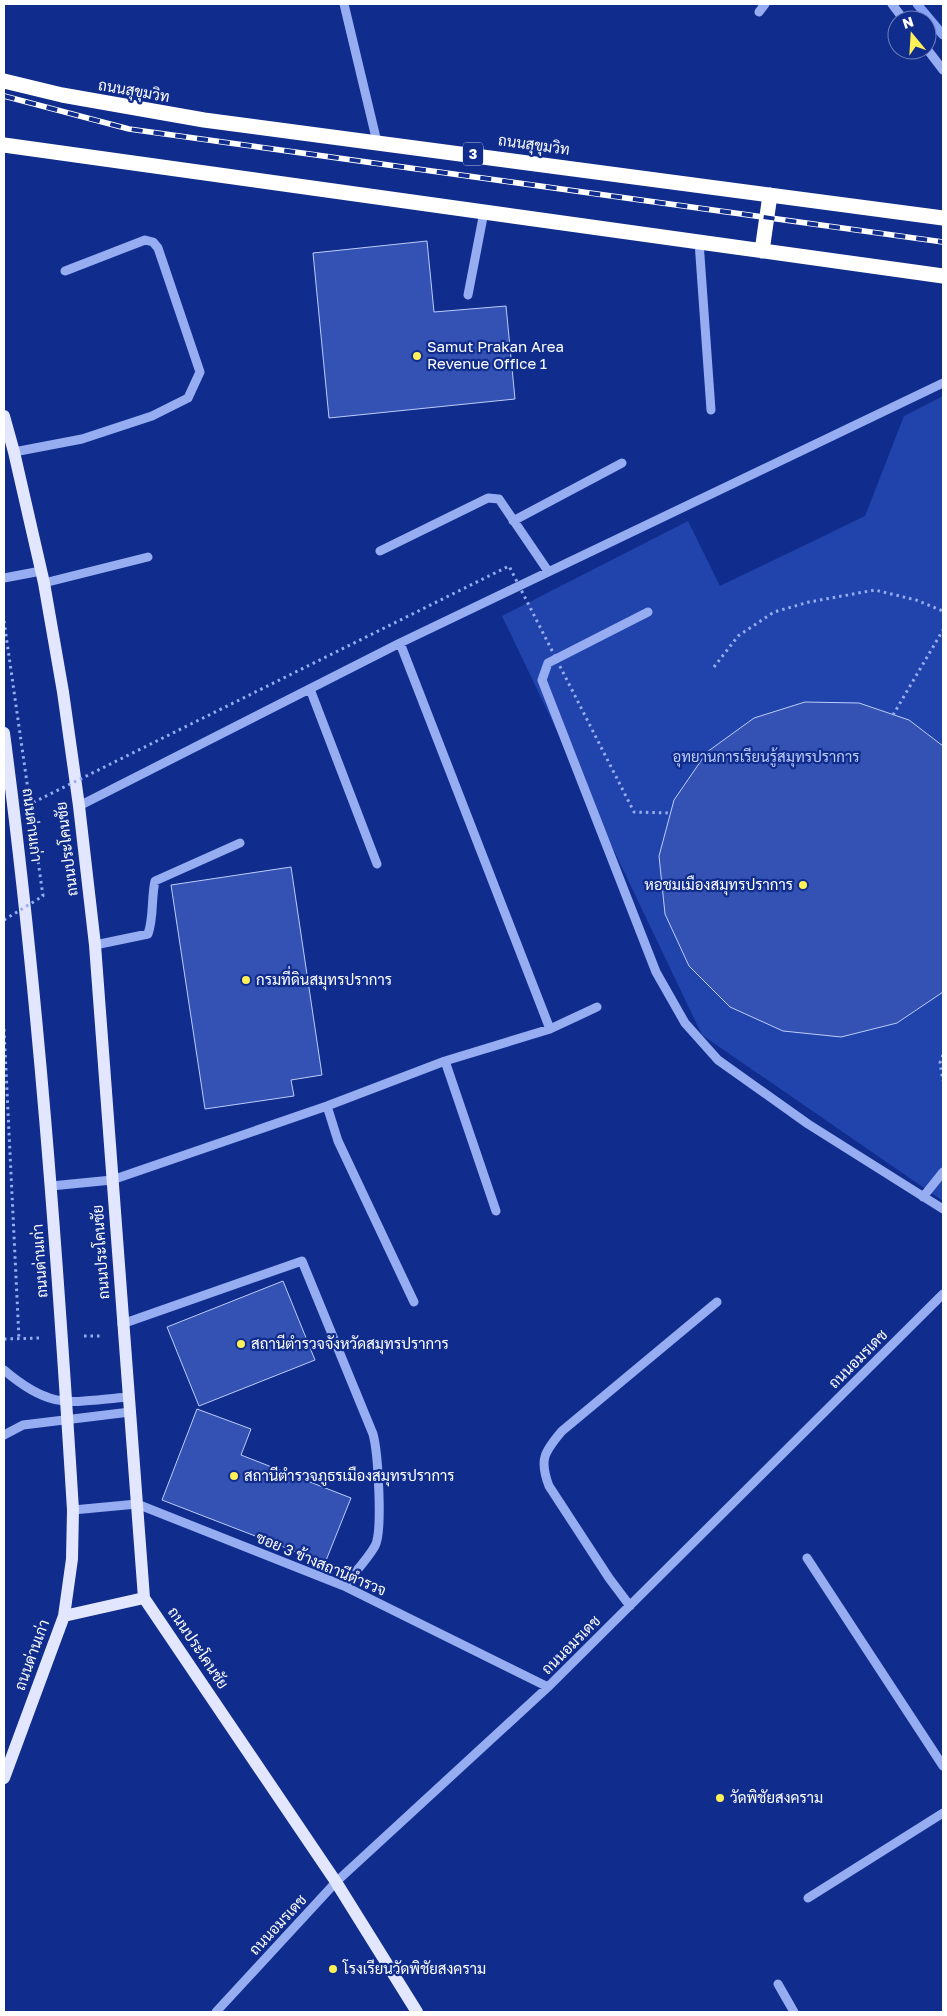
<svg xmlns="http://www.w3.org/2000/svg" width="947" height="2016" viewBox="0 0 947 2016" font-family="'Golos Text',Sarabun,sans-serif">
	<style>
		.green { fill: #2143ac }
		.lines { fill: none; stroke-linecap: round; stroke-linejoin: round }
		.stream { stroke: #88a4f6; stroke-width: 9 }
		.building { fill: #3452b4; stroke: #bdcdfd }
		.path { stroke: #96adf2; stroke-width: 3; stroke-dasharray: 2.5 4; stroke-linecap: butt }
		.minor { stroke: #96adf2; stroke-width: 9 }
		.major { stroke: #e2e7ff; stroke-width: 12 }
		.highway { stroke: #fff; stroke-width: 15 }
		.rail-casing { stroke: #fff; stroke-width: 5.5 }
		.rail { stroke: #102c8c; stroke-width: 4; stroke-dasharray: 11; stroke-linecap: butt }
		.path-bridge { stroke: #96adf2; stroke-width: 3; stroke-dasharray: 2.5 4; stroke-linecap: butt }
		.poi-dot { fill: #fff158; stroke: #102c8c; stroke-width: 2 }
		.labels { text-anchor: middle; stroke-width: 4.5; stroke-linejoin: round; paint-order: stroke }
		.shield { fill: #102c8c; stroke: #b7c0dc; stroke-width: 1 }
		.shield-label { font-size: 14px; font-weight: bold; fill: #fff }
		.street-label { font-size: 15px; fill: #fff; stroke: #102c8c }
		.poi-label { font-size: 15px; fill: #fff; stroke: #102c8c; text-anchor: start }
		.park-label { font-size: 15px; fill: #bdcdfd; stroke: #102c8c }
	</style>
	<rect width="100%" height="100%" fill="#102c8c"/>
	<!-- green -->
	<path class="green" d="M943,396v805l-241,-166 -200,-419 186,-95 32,65 145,-70 39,-100z"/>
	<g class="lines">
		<!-- stream -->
		<path class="stream" d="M917,4l26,31"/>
	</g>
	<!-- building -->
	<path class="building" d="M427,241l7,71 72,-6 9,93 -186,19 -16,-165z
		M805,702l54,1 50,17 34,26v246l-46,31 -56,14 -58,-6 -53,-24 -41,-41 -24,-52 -6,-58 15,-56 33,-48 47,-34z
		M291,867l31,208 -31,5 3,16 -89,13 -34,-224z
		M283,1281l32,79 -116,46 -32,-79z
		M197,1409l54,20 -10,26 110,43 -26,65 -163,-63z"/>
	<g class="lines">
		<!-- path -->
		<path class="path" d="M714,667l24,-31 36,-24 35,-10 66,-12 41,10 27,11
			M893,715l50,-85
			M4,1029l15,310
			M943,1055l-3,8 3,18
			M84,1336h19
			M4,1339l37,-1"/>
		<!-- minor -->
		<path class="minor" d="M344,4l33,138
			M892,4l12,16
			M759,12l6,-8
			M927,49l16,21
			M699,242l12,168
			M468,295l16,-83
			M14,452l68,-13 70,-23 36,-18 12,-26 -42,-124 -5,-6 -8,-2 -80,31
			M513,521l109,-58
			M380,551l108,-53 11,1 49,72
			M4,578l37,-7
			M44,583l104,-26
			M648,612l-100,51 -6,17 114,292 29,51 33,37 90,64 135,85
			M400,643l150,386
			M310,689l67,175
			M79,806l321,-163 543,-260
			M95,945l53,-11c6,-17 3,-35 7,-53l85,-38
			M445,1061l51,150
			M327,1106l11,35 76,161
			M51,1186l61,-6 215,-74 118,-45 105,-32 47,-22
			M923,1197l20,-25
			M122,1324l180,-63 71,173c5,18 10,98 2,112 -8,14 -21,27 -31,40
			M4,1370c48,41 66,32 124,27
			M4,1435l19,-10 107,-13
			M73,1510l64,-6 207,82 204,101
			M807,1558l136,208
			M630,1606l-21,-28 -60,-92c-10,-26 -5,-34 13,-55l155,-129
			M808,1898l135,-85
			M778,1984l16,28
			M216,2012l120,-130 212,-195 395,-393"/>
		<!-- major -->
		<path class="major" d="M4,416l10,36 30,131 19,109 16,114 16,139 49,653 192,284 81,130
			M4,733c34,258 53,517 69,777l-1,49 -8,57 -60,162
			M64,1616l80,-18"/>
		<!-- highway -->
		<path class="highway" d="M4,81l58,14 142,25 739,98
			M4,145l939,131
			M762,251l8,-56"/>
		<!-- rail casing -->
		<g class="rail-casing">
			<path id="rail" d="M4,96l125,33 814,113"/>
		</g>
		<!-- rail -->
		<use href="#rail" class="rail"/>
		<!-- path-bridge -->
		<path class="path-bridge" d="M4,621l26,183 479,-238 125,246 36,1
			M4,920l39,-24 -13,-92"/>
	</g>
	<!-- markers -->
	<g class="poi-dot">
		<circle cx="417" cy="356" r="5"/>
		<circle cx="803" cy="885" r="5"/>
		<circle cx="246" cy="980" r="5"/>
		<circle cx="241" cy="1344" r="5"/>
		<circle cx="234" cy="1476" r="5"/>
		<circle cx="720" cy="1798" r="5"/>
		<circle cx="333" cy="1969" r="5"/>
	</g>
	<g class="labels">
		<!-- shield labels -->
		<rect class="shield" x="463" y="142.5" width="20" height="23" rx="4"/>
		<g class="shield-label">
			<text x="473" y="159">3</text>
		</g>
		<!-- street labels -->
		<g class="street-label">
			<text transform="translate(134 91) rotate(10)" y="5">ถนนสุขุมวิท</text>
			<text transform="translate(534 145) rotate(8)" y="5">ถนนสุขุมวิท</text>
			<text transform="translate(32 825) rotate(83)" y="5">ถนนด่านเก่า</text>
			<text transform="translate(67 849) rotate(-97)" y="5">ถนนประโคนชัย</text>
			<text transform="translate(101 1252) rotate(-94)" y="5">ถนนประโคนชัย</text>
			<text transform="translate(40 1261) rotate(-94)" y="5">ถนนด่านเก่า</text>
			<text transform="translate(858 1359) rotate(-45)" y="5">ถนนอมรเดช</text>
			<text transform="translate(321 1564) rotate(23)" y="5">ซอย 3 ข้างสถานีตำรวจ</text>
			<text transform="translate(571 1645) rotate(-45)" y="5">ถนนอมรเดช</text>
			<text transform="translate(198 1648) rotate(56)" y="5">ถนนประโคนชัย</text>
			<text transform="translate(32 1655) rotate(-70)" y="5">ถนนด่านเก่า</text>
			<text transform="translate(278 1925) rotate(-47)" y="5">ถนนอมรเดช</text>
		</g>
		<!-- poi labels -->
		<g class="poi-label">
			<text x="427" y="352">Samut Prakan Area<tspan x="427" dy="17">Revenue Office 1</tspan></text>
			<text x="793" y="890" text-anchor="end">หอชมเมืองสมุทรปราการ</text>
			<text x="256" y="985">กรมที่ดินสมุทรปราการ</text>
			<text x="251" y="1349">สถานีตำรวจจังหวัดสมุทรปราการ</text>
			<text x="244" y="1481">สถานีตำรวจภูธรเมืองสมุทรปราการ</text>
			<text x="730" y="1803">วัดพิชัยสงคราม</text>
			<text x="343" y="1974">โรงเรียนวัดพิชัยสงคราม</text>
		</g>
		<!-- park labels -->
		<g class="park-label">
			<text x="766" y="762">อุทยานการเรียนรู้สมุทรปราการ</text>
		</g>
	</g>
	<!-- border -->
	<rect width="947" height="2016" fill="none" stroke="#ffffff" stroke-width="10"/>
	<!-- north arrow -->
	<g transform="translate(912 35) rotate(342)"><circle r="24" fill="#102c8c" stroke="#7080ba"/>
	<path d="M0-4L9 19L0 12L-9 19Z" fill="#fff158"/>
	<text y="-8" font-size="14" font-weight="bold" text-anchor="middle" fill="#ffffff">N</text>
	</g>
</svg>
